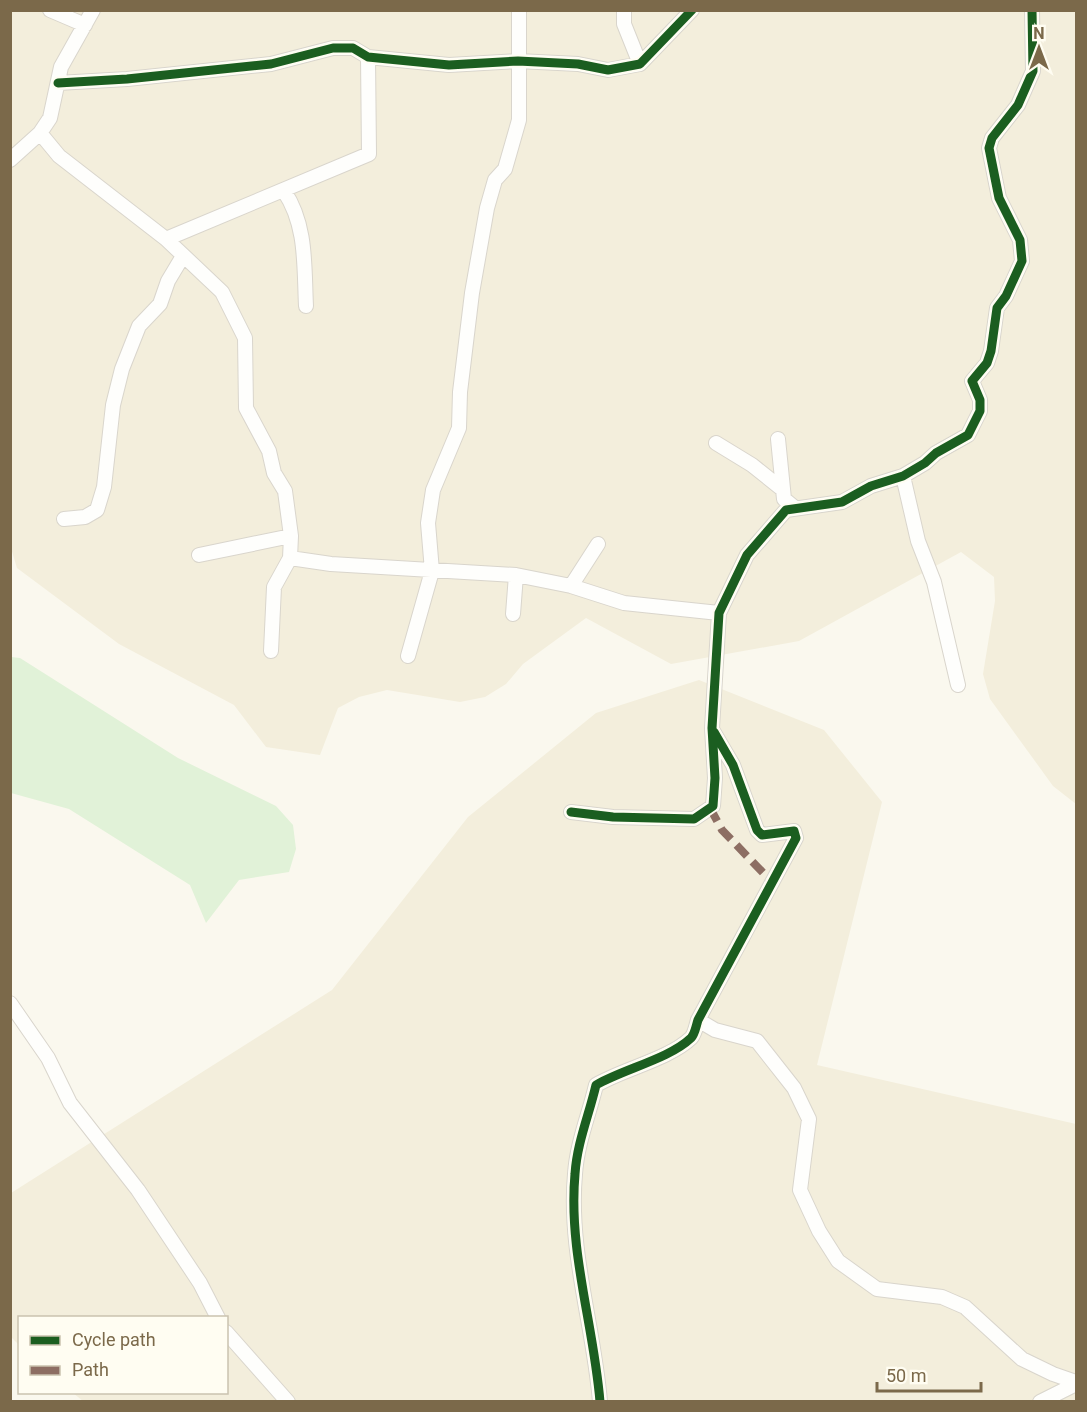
<svg xmlns="http://www.w3.org/2000/svg" width="1087" height="1412" viewBox="0 0 1087 1412" font-family="Roboto,sans-serif">
	<style>
		.residential { fill: #f3eedc }
		.green { fill: #e1f2d8 }
		.lines { fill: none; stroke-linecap: round; stroke-linejoin: round }
		.minor-casing { stroke: #d9d5cc; stroke-width: 16 }
		.minor { stroke: #fefefc; stroke-width: 14 }
		.quiet { stroke: #8d6e63; stroke-width: 8; stroke-dasharray: 15 8; stroke-linecap: butt }
		.cycleway-casing { stroke: #fffdf2; stroke-width: 13 }
		.cycleway { stroke: #1b5e20; stroke-width: 9 }
	</style>
	<rect width="100%" height="100%" fill="#faf8ee"/>
	<!-- residential -->
	<path class="residential" d="M10,11h1066v793l-23,-18 -63,-87 -7,-25 12,-73 -1,-24 -33,-25 -162,89 -128,23 -85,-46 -63,46 -17,20 -21,13 -25,5 -73,-12 -28,7 -21,11 -18,47 -54,-8 -32,-42 -115,-61 -102,-76 -7,-23z
		M699,680l125,50 58,72 -65,263 259,59v277h-993l-10,-8 153,-1v-74h-206l-1,27 -8,-8v-144l321,-203 136,-173 128,-104z"/>
	<!-- green -->
	<path class="green" d="M11,657l9,1 158,100 98,48 17,19 3,24 -7,23 -50,8 -33,43 -16,-38 -121,-76 -58,-16z"/>
	<g class="lines">
		<!-- minor casing -->
		<g class="minor-casing">
			<path id="minor" d="M50,10l35,15
				M624,10v14l16,40
				M58,83l69,-4 144,-15 62,-16h20l15,9 81,8 69,-4 60,3 30,6 32,-6 52,-54
				M40,133l19,23 107,83 56,53 23,46 1,70 23,43 5,22 11,18 6,45 -1,22 -16,29 -3,64
				M10,160l30,-27 10,-15 11,-51 32,-57
				M284,191c23,34 20,75 22,115
				M166,239l203,-85 -1,-97
				M778,439l6,60 11,9
				M716,443l36,22 30,24
				M903,476l15,65 16,41 24,103
				M64,519l21,-2 12,-7 7,-23 9,-82 9,-36 17,-43 21,-22 8,-23 15,-25
				M199,555l92,-19
				M290,558l41,6 185,11 55,11 53,17 95,10
				M571,586l27,-42
				M513,614l3,-39
				M408,656l24,-85 -4,-48 5,-33 26,-62 1,-36 12,-99 15,-85 8,-28 10,-11 14,-49v-110
				M571,812l42,5 81,2 19,-13 2,-28 -3,-50 7,-115 28,-58 39,-45 56,-8 29,-16 32,-10 22,-13 11,-10 32,-18 12,-24v-11l-8,-19 15,-18 4,-12 6,-43 9,-12 16,-35 -2,-21 -21,-42 -10,-50 3,-10 26,-33 15,-34 -1,-61
				M10,1003l38,55 22,45 68,87 62,93 18,35
				M698,1020l17,10 42,11 37,47 15,31 -9,71 19,41 19,30 39,28 65,8 23,10 57,52 31,15 23,8
				M226,1332l62,70
				M600,1402c-6,-76 -32,-151 -25,-228 2,-31 14,-59 21,-89 27,-16 73,-26 95,-47 4,-4 5,-12 7,-18l98,-182 -2,-7 -32,4 -5,-5 -24,-65 -20,-34
				M1040,1402l36,-18"/>
		</g>
		<!-- minor -->
		<use href="#minor" class="minor"/>
		<!-- quiet -->
		<path class="quiet" d="M710,808l12,22 49,51"/>
		<!-- cycleway casing -->
		<g class="cycleway-casing">
			<path id="cycleway" d="M58,83l69,-4 144,-15 62,-16h20l15,9 81,8 69,-4 60,3 30,6 32,-6 52,-54
				M571,812l42,5 81,2 19,-13 2,-28 -3,-50 7,-115 28,-58 39,-45 56,-8 29,-16 32,-10 22,-13 11,-10 32,-18 12,-24v-11l-8,-19 15,-18 4,-12 6,-43 9,-12 16,-35 -2,-21 -21,-42 -10,-50 3,-10 26,-33 15,-34 -1,-61
				M600,1402c-6,-76 -32,-151 -25,-228 2,-31 14,-59 21,-89 27,-16 73,-26 95,-47 4,-4 5,-12 7,-18l98,-182 -2,-7 -32,4 -5,-5 -24,-65 -19,-33"/>
		</g>
		<!-- cycleway -->
		<use href="#cycleway" class="cycleway"/>
	</g>
	<!-- border -->
	<rect width="1087" height="1412" fill="none" stroke="#7b694a" stroke-width="24"/>
	<!-- legend -->
	<rect x="18" y="1316" width="210" height="78" fill="#fffdf2" stroke="#cac2af" stroke-width="1.5"/>
	<rect x="30" y="1336" width="30" height="9" fill="#1b5e20" stroke="#cac2af" stroke-width="1.5"/>
	<text x="72" y="1346" font-size="18" fill="#7b694a">Cycle path</text>
	<rect x="30" y="1366" width="30" height="9" fill="#8d6e63" stroke="#cac2af" stroke-width="1.5"/>
	<text x="72" y="1376" font-size="18" fill="#7b694a">Path</text>
	<!-- north arrow -->
	<g transform="translate(1039 48)" stroke="#fffdf2" stroke-width="4.5" paint-order="stroke">
	<path d="M0-4.5L10 22L0 15L-10 22Z" fill="#7b694a"/>
	<text y="-9" font-size="16" font-weight="bold" text-anchor="middle" fill="#7b694a">N</text>
	</g>
	<!-- scale -->
	<path d="M877 1382v9h104v-9" fill="none" stroke="#7b694a" stroke-width="3"/>
	<text x="886" y="1382" font-size="18" fill="#7b694a" stroke="#fffdf2" stroke-width="4.5" paint-order="stroke">50 m</text>
</svg>
